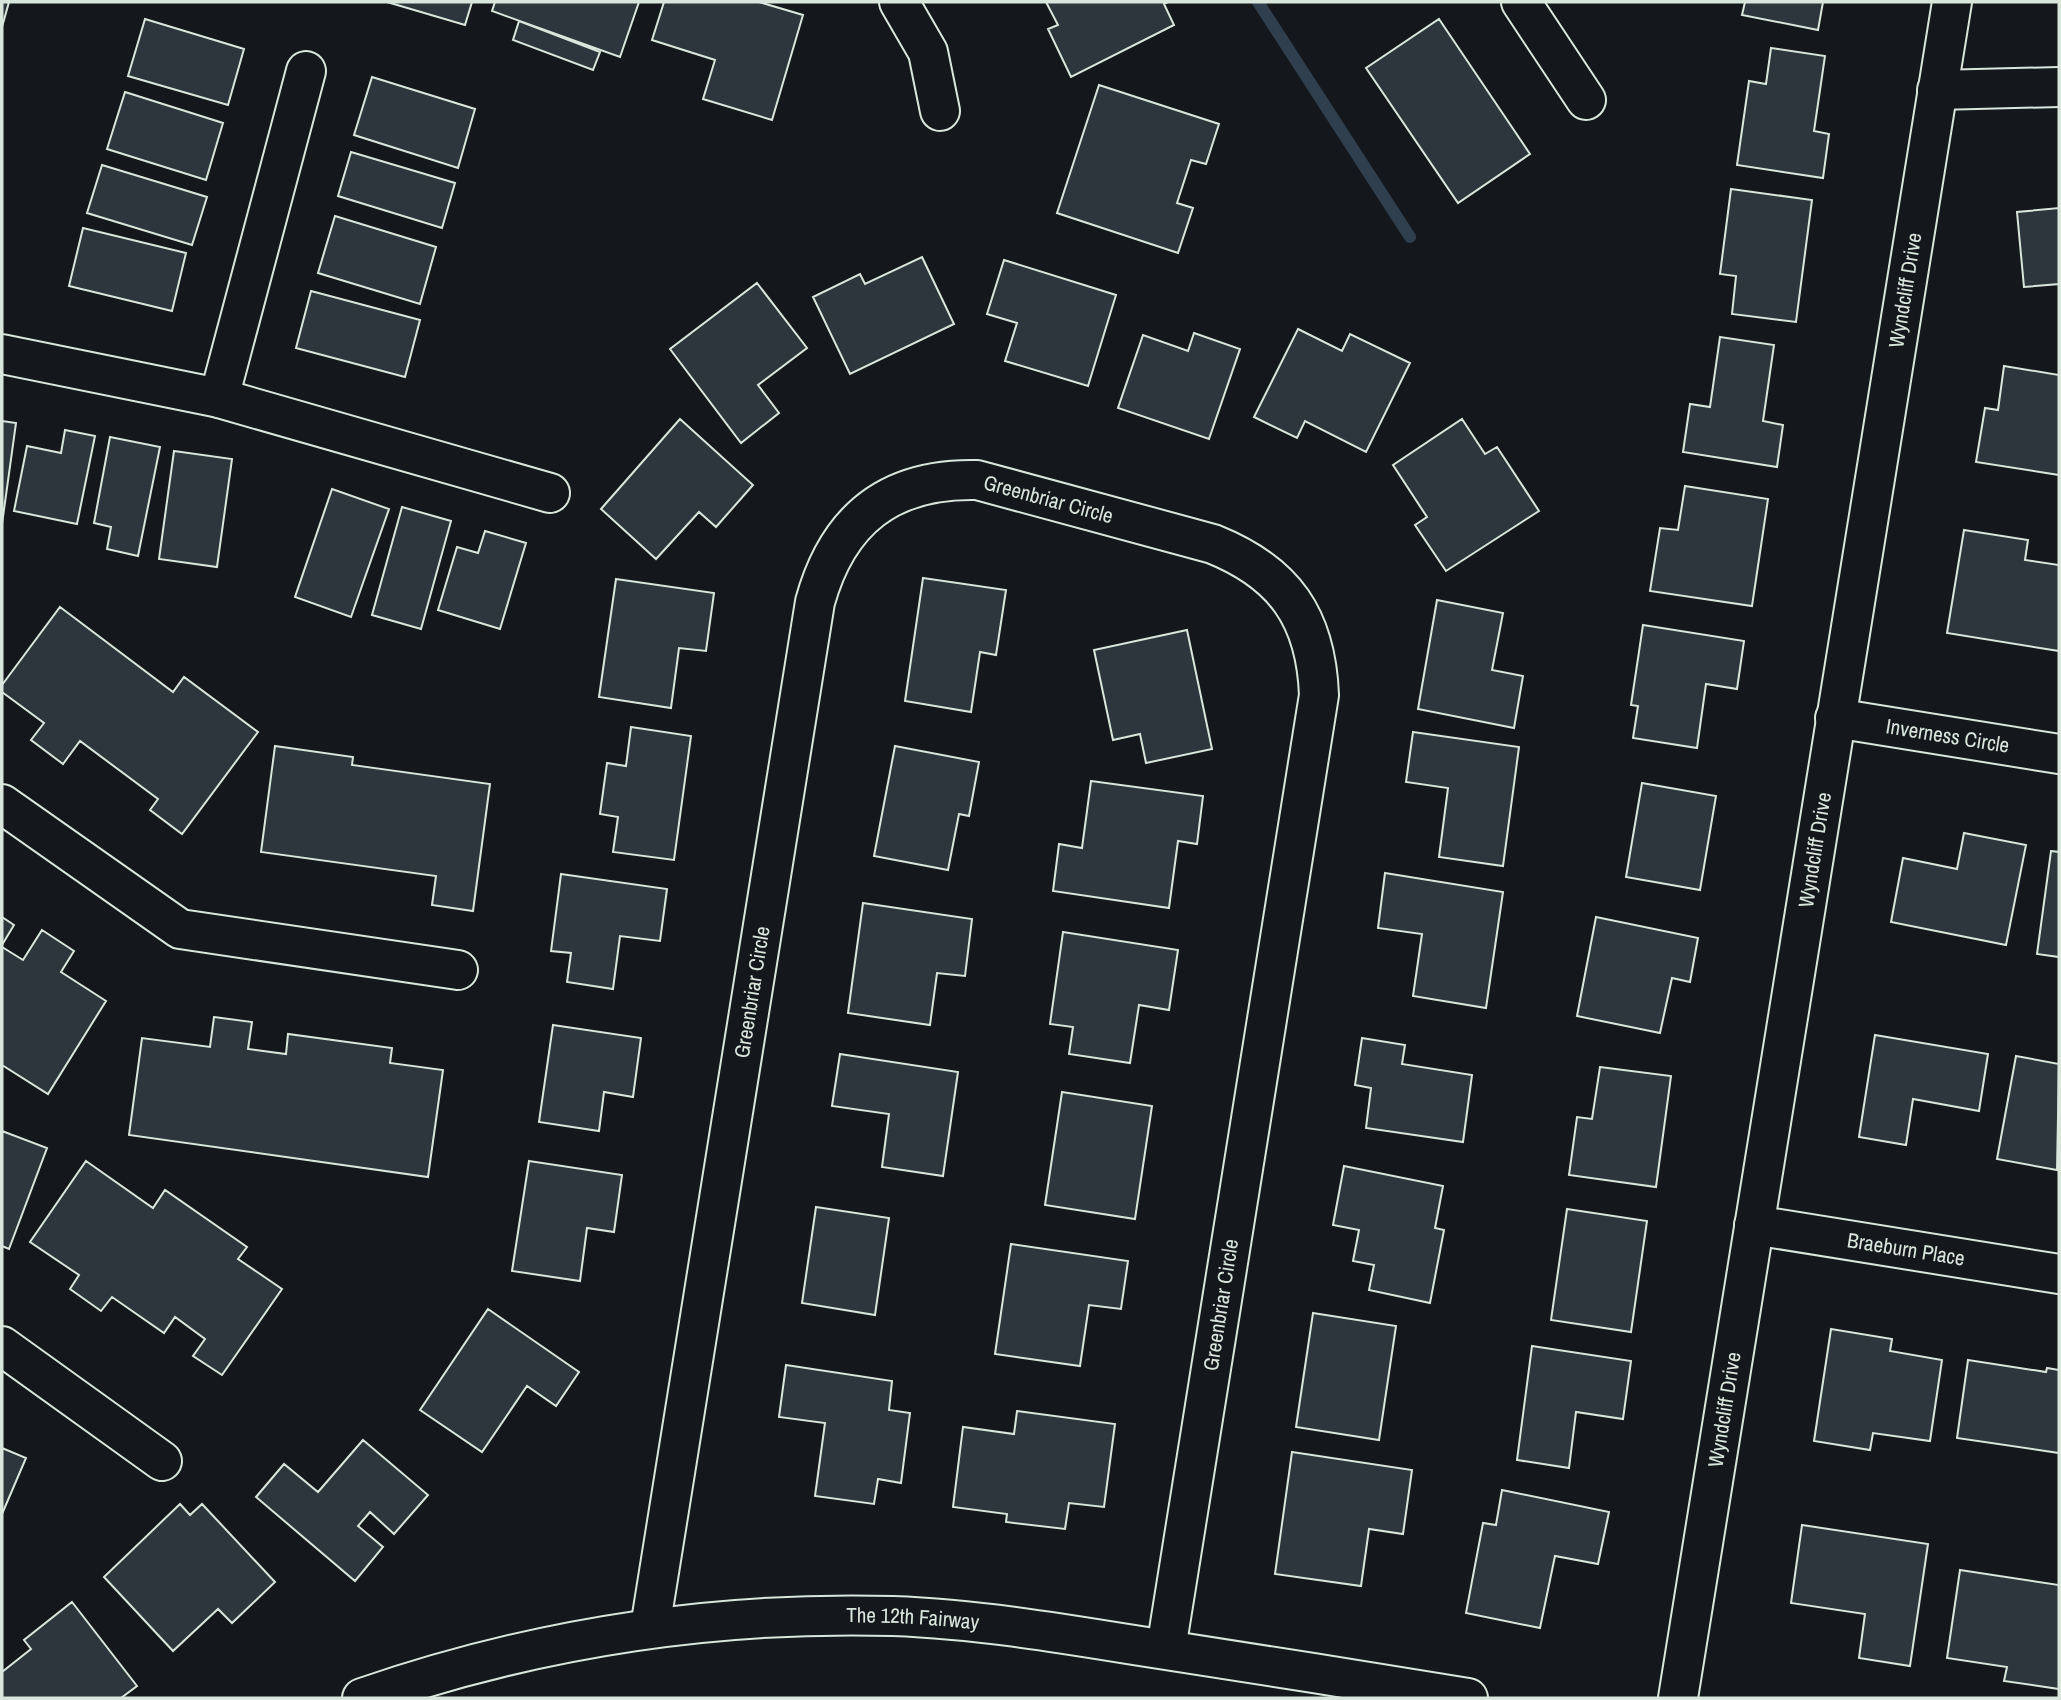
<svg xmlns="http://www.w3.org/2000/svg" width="2061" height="1700" viewBox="0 0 2061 1700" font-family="'Archivo Narrow',sans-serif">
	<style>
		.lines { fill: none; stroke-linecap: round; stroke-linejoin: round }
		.stream { stroke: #2f3f4d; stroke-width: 12 }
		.building { fill: #2c363c; stroke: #d8e6dc; stroke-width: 2 }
		.minor-casing { stroke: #d8e6dc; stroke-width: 42 }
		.minor { stroke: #14181c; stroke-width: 38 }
		.labels { text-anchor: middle; stroke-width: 5; stroke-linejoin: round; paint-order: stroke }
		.street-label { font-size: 21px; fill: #d8e6dc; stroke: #14181c }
	</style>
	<rect width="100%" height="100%" fill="#14181c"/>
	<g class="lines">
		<!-- stream -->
		<path class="stream" d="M1258,2l152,235"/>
	</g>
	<!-- building -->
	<path class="building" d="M2,2h7l-7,25z
		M387,2h85l-7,23z
		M495,2h144l-19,55 -128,-46z
		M664,2h95l44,13 -31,105 -69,-21 12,-39 -63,-20z
		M1046,2h122l-4,2 10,21 -103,52 -23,-48 10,-4z
		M1745,2h78l-5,28 -76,-15z
		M145,19l99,30 -16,56 -100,-29z
		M1439,19l91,135 -72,49 -92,-135z
		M519,21l81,31 -7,18 -80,-30z
		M1771,48l54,8 -11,75 15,3 -6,44 -86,-13 12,-84 17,3z
		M372,77l103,32 -17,59 -104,-33z
		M1099,85l120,39 -13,40 -15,-4 -14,43 16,5 -15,45 -121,-40z
		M125,92l98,31 -17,57 -99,-31z
		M351,152l104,31 -13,45 -104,-32z
		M102,165l105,32 -15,48 -105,-32z
		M1731,189l81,11 -16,122 -64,-8 4,-38 -16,-2z
		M2059,208v76l-35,3 -7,-75z
		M335,216l101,31 -16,57 -102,-31z
		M83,228l103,25 -14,58 -103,-25z
		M922,257l32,67 -104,50 -37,-77 47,-23 5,10z
		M1004,260l112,35 -28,91 -83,-25 12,-38 -30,-9z
		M757,283l50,65 -49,37 21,28 -38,30 -71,-94z
		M311,291l109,29 -15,57 -109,-29z
		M1298,329l44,22 8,-17 60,29 -44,89 -61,-31 -8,17 -43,-21z
		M1194,333l46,16 -31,90 -91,-31 25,-73 45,16z
		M1720,337l54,8 -11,76 20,4 -6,42 -94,-15 7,-48 20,3z
		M2004,366l55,9v100l-83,-13 9,-54 13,2z
		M680,419l73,66 -37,42 -17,-15 -43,47 -55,-50z
		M1462,419l23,35 12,-7 42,64 -93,60 -31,-46 12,-8 -34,-52z
		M2,421l14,2 -14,101z
		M65,430l30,6 -18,88 -63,-13 13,-65 34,7z
		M110,437l50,10 -22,109 -31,-7 4,-22 -17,-4z
		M174,451l58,8 -15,108 -58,-8z
		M1685,486l83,13 -16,107 -102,-15 10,-63 18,2z
		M332,489l57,20 -38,108 -56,-20z
		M402,507l49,14 -30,108 -49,-14z
		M1964,530l64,10 -3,20 34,5v86l-112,-18z
		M485,531l41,12 -26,86 -62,-19 19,-63 21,6z
		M923,578l83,12 -10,65 -16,-3 -9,60 -66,-11z
		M616,579l98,14 -8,58 -27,-3 -8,60 -72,-11z
		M1437,600l66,13 -11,57 31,6 -9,52 -96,-19z
		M60,607l113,85 11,-15 74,55 -76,102 -32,-24 8,-11 -78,-58 -17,23 -32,-24 13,-17 -42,-31v-7z
		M1643,625l101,16 -7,48 -31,-5 -9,64 -64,-10 5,-32 -7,-1z
		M1187,630l25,119 -66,14 -6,-29 -27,6 -19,-90z
		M631,727l60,9 -17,124 -61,-8 5,-35 -18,-3 7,-51 19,3z
		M1413,732l106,15 -16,119 -64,-9 9,-69 -42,-6z
		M275,746l78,11 -1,8 138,19 -17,127 -41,-6 4,-29 -175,-24z
		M895,746l84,16 -10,54 -10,-2 -11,56 -74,-14z
		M1091,781l112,15 -6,48 -19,-3 -9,67 -116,-17 6,-47 23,4z
		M1642,783l74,13 -16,94 -74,-13z
		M1964,833l62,12 -20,100 -115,-23 12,-64 54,11z
		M2051,851l8,1v105l-22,-3z
		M1385,873l118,19 -17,116 -73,-12 9,-62 -44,-6z
		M561,874l106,15 -7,52 -40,-5 -7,53 -46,-7 4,-29 -20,-2z
		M863,903l109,16 -7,57 -28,-3 -7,52 -82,-12z
		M2,917l12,8 -12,20z
		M1596,917l102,21 -8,44 -18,-4 -12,55 -83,-17z
		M42,930l32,21 -13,21 45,29 -58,93 -46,-29v-118l21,13z
		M1063,932l115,18 -9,60 -30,-5 -9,58 -61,-9 4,-27 -23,-3z
		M214,1017l38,5 -4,27 38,5 2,-20 104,14 -2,15 53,7 -15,107 -299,-42 13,-97 68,9z
		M553,1025l88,13 -8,59 -29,-5 -5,39 -60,-9z
		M1875,1035l113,19 -9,57 -66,-12 -7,46 -47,-8z
		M1362,1038l43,7 -3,19 70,11 -9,67 -97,-14 5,-40 -16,-3z
		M840,1054l118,18 -15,104 -61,-9 7,-53 -57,-8z
		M2016,1056l43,8 -2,106 -60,-11z
		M1600,1067l71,9 -15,111 -87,-12 8,-58 15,2z
		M1062,1092l90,14 -17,113 -90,-14z
		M2,1131l45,17 -38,101 -7,-3z
		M86,1161l67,47 12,-18 82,57 -9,12 44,30 -60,86 -29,-19 12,-17 -30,-22 -11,16 -52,-36 -11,14 -31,-22 9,-14 -49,-33z
		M529,1161l93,14 -8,57 -27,-4 -7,53 -68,-10z
		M1344,1166l99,20 -8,42 9,2 -14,73 -61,-13 5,-25 -21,-4 6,-31 -26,-5z
		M816,1207l73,11 -14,97 -73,-12z
		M1567,1209l80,12 -16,111 -80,-12z
		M1011,1244l117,17 -7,48 -32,-4 -9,61 -85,-12z
		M488,1309l91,63 -23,34 -29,-20 -45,66 -62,-42z
		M1313,1313l83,13 -17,114 -83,-13z
		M1831,1329l61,10 -2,12 52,9 -12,81 -57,-8 -3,17 -56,-9z
		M1532,1346l99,15 -8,58 -47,-7 -7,56 -52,-8z
		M1968,1360l78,12 1,-4 12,2v83l-102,-15z
		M786,1365l106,16 -3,29 21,3 -9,70 -23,-4 -4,25 -59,-8 10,-73 -46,-6z
		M1017,1411l98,13 -11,83 -35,-4 -4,26 -59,-7 1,-8 -54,-7 10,-80 51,7z
		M363,1440l65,55 -34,39 -24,-22 -12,14 25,21 -28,34 -99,-84 28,-33 34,28z
		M2,1448l24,10 -24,56z
		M1292,1452l120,18 -9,64 -34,-5 -8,57 -86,-12z
		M1502,1490l107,22 -11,52 -43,-8 -15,72 -74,-15 17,-90 13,2z
		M180,1504l10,11 12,-11 73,78 -43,41 -14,-14 -45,42 -69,-74z
		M1802,1525l126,19 -18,122 -51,-8 6,-44 -74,-11z
		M1960,1570l99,15v104l-55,-8 3,-14 -60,-9z
		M72,1602l65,84 -16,12h-119v-26l29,-23 -7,-9z"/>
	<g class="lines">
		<!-- minor casing -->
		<g class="minor-casing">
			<g id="minor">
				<path d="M899,2l29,50 12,59"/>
				<path d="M1521,2l65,98"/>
				<path d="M1937,90l122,-3"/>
				<path d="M2,354l217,44 331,95"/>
				<path d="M219,398l87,-327"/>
				<path id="s1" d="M1835,718l224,36"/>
				<path d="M2,804l178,125 278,41"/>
				<path id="s2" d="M1754,1225l305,49"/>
				<path d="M2,1346l160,115"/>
				<path id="s3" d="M650,1628l165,-1026c23,-83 75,-124 162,-122l236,64c72,29 103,74 106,151l-153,954"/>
				<path id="s4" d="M362,1698c171,-59 350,-87 531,-82 81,3 161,16 241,29 111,17 223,35 334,53"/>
				<path id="s5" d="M1678,1698l274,-1696"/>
			</g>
		</g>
		<!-- minor -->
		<use href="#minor" class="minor"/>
	</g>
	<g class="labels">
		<!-- street labels -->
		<g class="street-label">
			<text dy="7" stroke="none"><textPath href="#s5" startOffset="1426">Wyndcliff Drive</textPath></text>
			<text dy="7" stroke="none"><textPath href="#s3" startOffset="1335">Greenbriar Circle</textPath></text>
			<text dy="7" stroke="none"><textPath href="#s1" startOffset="114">Inverness Circle</textPath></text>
			<text dy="7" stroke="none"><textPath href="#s5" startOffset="859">Wyndcliff Drive</textPath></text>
			<text dy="7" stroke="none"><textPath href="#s3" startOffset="644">Greenbriar Circle</textPath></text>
			<text dy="7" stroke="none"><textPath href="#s2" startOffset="154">Braeburn Place</textPath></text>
			<text transform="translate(1221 1305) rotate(-81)" y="7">Greenbriar Circle</text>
			<text dy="7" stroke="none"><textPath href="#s5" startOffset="292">Wyndcliff Drive</textPath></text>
			<text dy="7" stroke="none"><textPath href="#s4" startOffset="560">The 12th Fairway</textPath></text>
		</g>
	</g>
	<!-- border -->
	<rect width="2061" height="1700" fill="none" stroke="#d8e6dc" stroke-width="7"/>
</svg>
